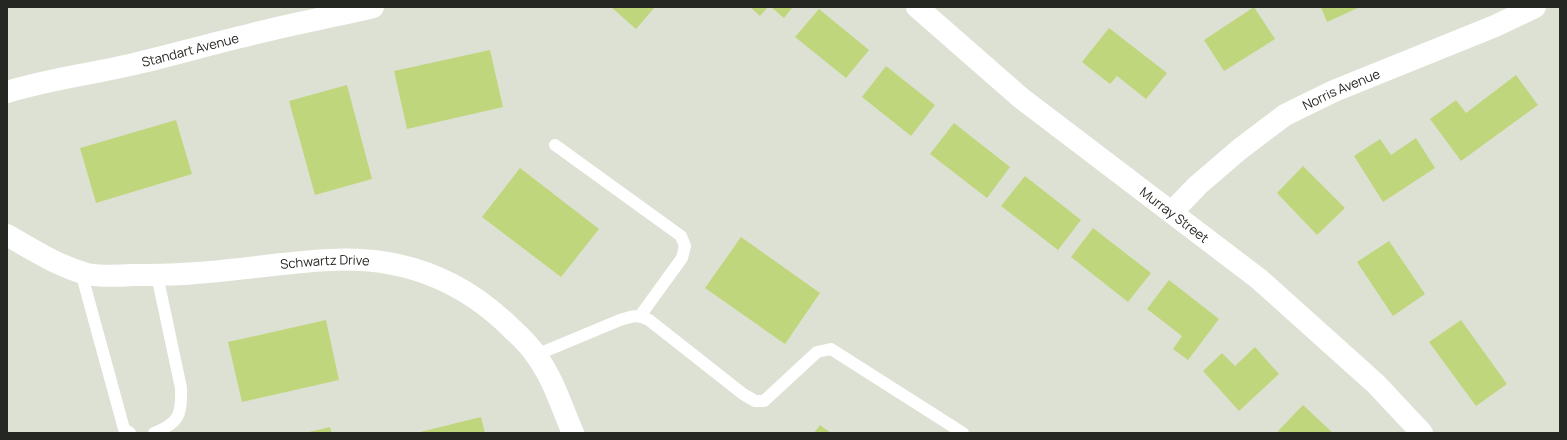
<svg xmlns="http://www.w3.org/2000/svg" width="1567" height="440" viewBox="0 0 1567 440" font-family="Manrope,sans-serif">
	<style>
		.building { fill: #c0d67c }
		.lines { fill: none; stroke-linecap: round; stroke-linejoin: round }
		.lane { stroke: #fff; stroke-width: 12 }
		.street { stroke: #fff; stroke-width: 22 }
		.secondary { stroke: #fff; stroke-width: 22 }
		.labels { text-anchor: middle; stroke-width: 3; stroke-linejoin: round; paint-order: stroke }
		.street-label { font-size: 13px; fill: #252722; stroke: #fff }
	</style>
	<rect width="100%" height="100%" fill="#dde1d4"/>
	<!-- building -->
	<path class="building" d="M611,7h44l-19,22z
		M750,7h18l-8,9z
		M771,7h22l-9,11z
		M1254,7l21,32 -51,32 -20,-31z
		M1321,7h39l-33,15z
		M819,9l50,41 -23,28 -51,-41z
		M1109,28l58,45 -21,26 -29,-23 -7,8 -28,-22z
		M490,50l13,57 -96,22 -13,-58z
		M886,66l49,39 -24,31 -49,-39z
		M1516,75l22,30 -77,56 -31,-42 26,-19 10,13z
		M347,85l25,94 -57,16 -26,-94z
		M176,120l16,54 -96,29 -16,-55z
		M954,123l56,44 -23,31 -57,-44z
		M1416,138l19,30 -52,34 -29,-46 26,-17 11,16z
		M1303,166l42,42 -28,27 -40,-42z
		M520,168l79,61 -38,48 -79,-60z
		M1025,176l56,44 -23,30 -57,-44z
		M1093,228l58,45 -23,29 -57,-45z
		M741,237l79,56 -35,51 -80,-56z
		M1389,241l36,53 -32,22 -36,-54z
		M1169,280l50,39 -31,41 -15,-11 9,-13 -35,-27z
		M326,320l13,60 -97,22 -14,-60z
		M1461,320l46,64 -31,22 -47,-64z
		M1255,347l24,27 -40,37 -36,-40 19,-18 13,13z
		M1303,405l30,28h-53l-2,-2z
		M481,417l4,16h-65v-1z
		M820,425l11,8h-17z
		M330,427l2,6h-23v-1z"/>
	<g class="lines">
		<!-- lane -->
		<path class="lane" d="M555,145l126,91 4,10 -3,12 -42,58
			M81,272l43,157 6,4
			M536,355l84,-35c12,-4 18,-6 29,0l94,74 12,7h9l53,-49 14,-3 132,84
			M154,433c25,-10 28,-18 27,-45l-24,-113"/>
		<!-- street -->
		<g class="street">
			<path id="s1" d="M917,7l104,91 238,181 117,105 46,49"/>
			<path id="s2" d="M1172,212l26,-27 42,-36 45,-34 49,-24 161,-65 40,-19"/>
			<path id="s3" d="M7,235c26,15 51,31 80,39 15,3 31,2 46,1 21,0 42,0 63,-2 45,-3 89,-11 134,-13 71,-4 132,19 182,69 10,9 19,18 26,29 16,23 24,50 35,75"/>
		</g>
		<!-- secondary -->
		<path class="secondary" id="s4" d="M7,92c42,-13 85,-18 127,-28 39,-9 76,-20 115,-29 41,-11 83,-18 124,-28"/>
	</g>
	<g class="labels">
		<!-- street labels -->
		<g class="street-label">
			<text dy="5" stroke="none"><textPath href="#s4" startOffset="188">Standart Avenue</textPath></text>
			<text dy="5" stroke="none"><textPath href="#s2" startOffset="211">Norris Avenue</textPath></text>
			<text dy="5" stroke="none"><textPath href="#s1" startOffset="331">Murray Street</textPath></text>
			<text dy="5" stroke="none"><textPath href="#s3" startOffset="328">Schwartz Drive</textPath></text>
		</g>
	</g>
	<!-- border -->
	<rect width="1567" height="440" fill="none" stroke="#252722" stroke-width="16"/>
</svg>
